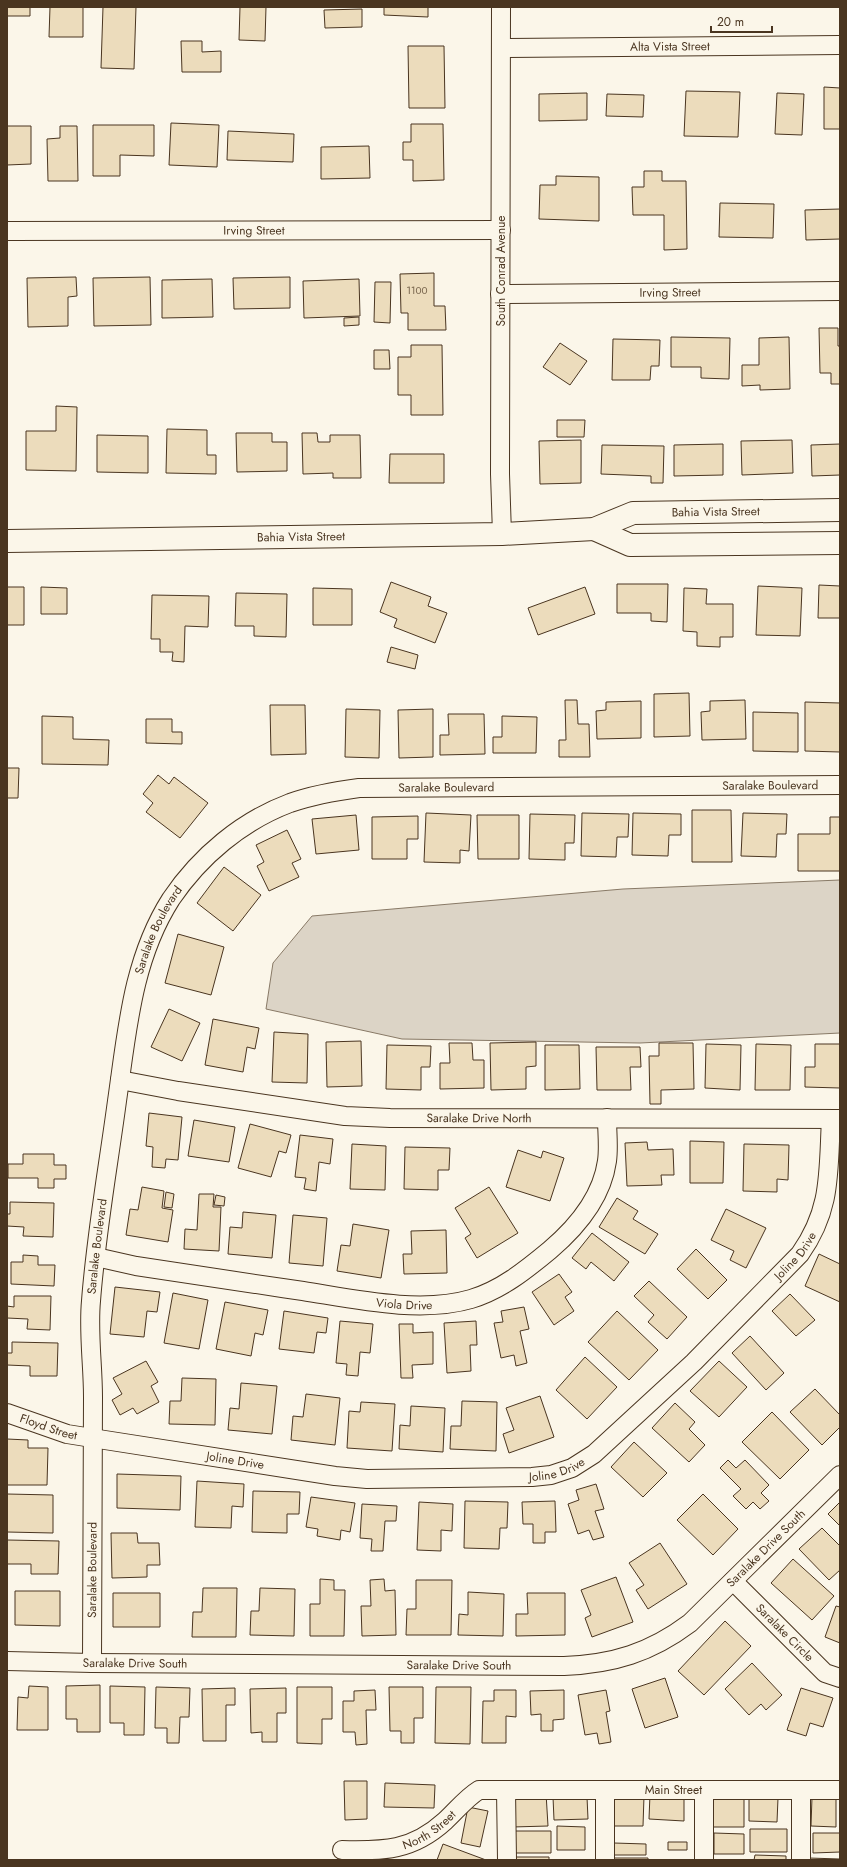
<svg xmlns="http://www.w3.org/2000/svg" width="847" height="1867" viewBox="0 0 847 1867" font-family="Jost,sans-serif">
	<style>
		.water { fill: #dcd4c6; stroke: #887966 }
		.building { fill: #ecdcbc; stroke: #4a3520 }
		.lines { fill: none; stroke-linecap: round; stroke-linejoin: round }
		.street-casing { stroke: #4a3520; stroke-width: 20 }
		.secondary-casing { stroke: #4a3520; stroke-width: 24 }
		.street { stroke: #fbf6e9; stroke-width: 18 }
		.secondary { stroke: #fbf6e9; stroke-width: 22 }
		.labels { text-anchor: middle; stroke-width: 3; stroke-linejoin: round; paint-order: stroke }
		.number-label { font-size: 10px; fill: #725f47 }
		.street-label { font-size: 12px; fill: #4a3520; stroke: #fbf6e9 }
	</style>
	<rect width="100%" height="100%" fill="#fbf6e9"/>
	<!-- water -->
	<path class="water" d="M840,880v153l-200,10 -238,-4 -136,-30 7,-46 39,-47 311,-27z"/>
	<!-- building -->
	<path class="building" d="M7,7h23v9h-23z
		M50,7h33v30h-34z
		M103,7h33l-2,62 -33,-1z
		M240,7h26l-1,34 -26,-1z
		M384,7h44v10l-44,-2z
		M362,9v18l-37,1 -1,-18z
		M181,41h21v11l19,-1v21h-39z
		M408,46h36l1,62h-36z
		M824,87l16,1v41h-16z
		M686,91l54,1 -2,45 -54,-1z
		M587,93v27l-48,1v-27z
		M777,93l27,1 -2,41 -27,-1z
		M607,94l37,1 -1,22 -37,-1z
		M171,123l48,2 -2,42 -48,-2z
		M411,124h32l1,56 -31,1v-21h-10v-18h8z
		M93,125h61v31l-34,-1v21h-27z
		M7,126h24v38l-24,1z
		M60,126h17l1,55h-30l-1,-42 13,-1z
		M228,131l66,3 -1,28 -66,-2z
		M369,146l1,32 -49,1v-32z
		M644,171h18v10h24l1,68 -23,1v-35h-31l-1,-28h12z
		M556,176l43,1v44l-60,-2 1,-34h16z
		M720,203l54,1 -1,34 -54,-1z
		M840,209v30l-34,1 -1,-30z
		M434,273v33h11l1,24h-38v-17h-7l-1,-39z
		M76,277l1,19 -9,1v29l-40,1 -1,-49z
		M150,277l1,48 -57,1 -1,-48z
		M290,277v31l-56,1 -1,-31z
		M212,279l1,38 -51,1v-38z
		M359,279l1,37 -56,2 -1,-37z
		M375,282h16l-1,41 -16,-1z
		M359,317v8l-15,1v-8z
		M819,328h19v18h2v38h-9v-11h-11z
		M671,337l59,1 -1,41 -28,-1v-11h-30z
		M789,337l1,52 -30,1v-5l-18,1v-21h17v-27z
		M613,339l47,1 -1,26h-8l-1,14h-38z
		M560,343l27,18 -17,24 -27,-18z
		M411,345h31l1,70h-32v-20h-13v-38h13z
		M374,350h15l1,19h-16z
		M56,406l21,1 -1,64 -50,-1v-39h30z
		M557,420h28l-1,17h-27z
		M167,429l40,1v25h9v19l-50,-1z
		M236,433h36v9h15v29l-50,1z
		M302,433h15l1,9h12v-7h30l1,43h-28v-5l-30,1z
		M97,435l51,1v37l-51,-1z
		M581,440v43l-41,1 -1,-43z
		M792,440l1,33 -51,2 -1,-34z
		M723,444v31l-49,1v-31z
		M840,444v31l-28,1 -1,-31z
		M602,445l62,1 -1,37h-12v-7l-50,-2z
		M390,454h54v29h-55z
		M391,582l40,15 -3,9 19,7 -12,30 -41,-16 3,-8 -17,-7z
		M617,584h51l-1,38 -16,-1v-8h-34z
		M819,585l21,1v32h-22z
		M758,586l44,2 -2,48 -44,-1z
		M7,587h17v38h-17z
		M41,587l26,1v26h-26z
		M585,587l10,27 -57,21 -10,-27z
		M313,588l39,1v36h-39z
		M684,588l23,1 -1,15h27v33h-13v10l-23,-1v-14l-14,-1z
		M236,593l51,1 -1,43 -32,-1v-10h-19z
		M152,595l57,1 -1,31 -23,-1 -1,36 -12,-1 1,-9h-13v-13h-9z
		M391,647l27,8 -3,14 -28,-7z
		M689,693l1,43 -36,1v-43z
		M565,700h12l1,24h11l1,33h-31v-17h7z
		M745,700l1,39 -44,1 -1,-28 9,-1v-10z
		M641,701v37l-44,1 -1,-28 10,-1v-8z
		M805,702l35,1v49l-35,-1z
		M270,705h35l1,49 -35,1z
		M346,709l34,1 -1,48 -34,-1z
		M433,709v48l-34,1 -1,-48z
		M753,712l45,1v39l-45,-1z
		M448,714h36l1,40 -45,1v-20h9z
		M42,716l31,1v22l36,1 -1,25 -66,-1z
		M502,716l35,1 -1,36h-43v-16h9z
		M146,719h26v13h10v12l-36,-1z
		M7,768h12l-1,30h-11z
		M158,775l11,9 5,-7 34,26 -28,35 -34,-26 7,-9 -10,-9z
		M692,810h39l1,52h-40z
		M426,813l45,2 -2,36 -9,-1v13l-36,-1z
		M582,813l47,1 -1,23h-11l-1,20 -35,-1z
		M633,813l48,1v21h-12l-1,21 -36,-1z
		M743,813l44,1 -1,20h-9l-1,23 -35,-1z
		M530,814l45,1 -1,28h-9v17l-36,-1z
		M356,815l3,35 -43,4 -4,-35z
		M477,815h42v44h-41z
		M418,816v23h-11v20h-35v-42z
		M830,817h10v54h-42v-37h32z
		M287,830l14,29 -9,4 7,14 -30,14 -12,-25 7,-4 -8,-17z
		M224,867l37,28 -28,36 -36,-28z
		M178,934l46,13 -13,48 -46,-12z
		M169,1009l31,14 -18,38 -31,-14z
		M213,1019l46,9 -4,21 -8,-2 -4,25 -38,-7z
		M274,1032l34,2 -1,49 -35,-1z
		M361,1041l1,45 -35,1 -1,-45z
		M536,1042v24l-10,1v22l-35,1 -1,-47z
		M449,1043h23l1,17h11v28l-44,1v-26h10z
		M659,1043h34l1,46 -33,1v14h-11l-1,-48h10z
		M706,1044l35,1 -1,45 -35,-2z
		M756,1044l35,1 -1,45h-35z
		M815,1044h25v44l-35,-1v-20h10z
		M387,1045l44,1 -1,21h-9v23l-35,-1z
		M545,1045h34l1,44 -35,1z
		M596,1047h44l1,20h-11l1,23h-34z
		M149,1113l33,4 -4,43 -12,-1 -1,9 -13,-1 1,-20 -7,-1z
		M194,1120l41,7 -6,35 -41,-6z
		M250,1124l41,11 -5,18 -7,-2 -8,26 -33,-9z
		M300,1135l33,4 -3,25 -11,-2 -3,29 -12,-2 2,-11 -11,-1z
		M690,1141l34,1 -1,41h-33z
		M647,1142l1,8 25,-1 1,26h-13l1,10 -35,1 -2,-43z
		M352,1144l34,2 -1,44 -35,-1z
		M744,1144l45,1 -1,35 -11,-1v13l-34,-1z
		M405,1147l45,1 -1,22h-11v20l-34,-1z
		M518,1150l23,8 2,-7 21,7 -14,43 -44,-14z
		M23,1154h31v11h12v14h-12v9h-16v-10h-30v-14h15z
		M142,1187l22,4 -2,17 11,2 -5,32 -42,-7 4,-26 8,1z
		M489,1187l29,46 -41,25 -12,-20 6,-4 -16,-26z
		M166,1192l8,2 -2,14 -8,-1z
		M199,1194h15l-1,13h8l-2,44 -35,-2 1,-20 12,1z
		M216,1195l9,2 -1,9 -10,-1z
		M617,1198l21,13 -5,8 25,15 -13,20 -46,-27z
		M10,1202l44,1 -1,34 -30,-1 1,-9 -17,-1v-12h3z
		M726,1209l40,19 -20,40 -16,-8 4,-9 -23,-11z
		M243,1212l33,3 -4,43 -44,-4 2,-27 12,1z
		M293,1215l34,3 -4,48 -34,-3z
		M353,1224l36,6 -8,48 -44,-7 4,-26 9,1z
		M446,1230l1,43 -43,1 -1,-20h9l-1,-23z
		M592,1233l37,29 -15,19 -23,-19 -5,7 -14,-11z
		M696,1249l31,31 -19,19 -31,-30z
		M819,1254l21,10v38l-35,-16z
		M23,1255l15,1v9h17l-1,21 -43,-2v-22h12z
		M559,1274l13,18 -7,5 9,14 -20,14 -22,-33z
		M649,1281l38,36 -20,22 -19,-17 6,-7 -20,-19z
		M115,1287l45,5 -3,20 -10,-1 -3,26 -34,-3z
		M173,1293l35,7 -9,49 -35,-6z
		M790,1294l25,26 -19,16 -24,-25z
		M14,1296h37l-1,34 -23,-1 1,-10 -21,-1v-12l7,1z
		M225,1302l43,8 -5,25 -8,-2 -4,23 -35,-7z
		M524,1307l5,22 -9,2 7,32 -11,3 -2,-11 -13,3 -7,-35 9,-1 -2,-11z
		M284,1311l44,7 -2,15 -9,-1 -3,21 -35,-4z
		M617,1311l41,39 -29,30 -41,-38z
		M340,1321l33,3 -3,29 -10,-1 -2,24 -12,-1 1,-11 -11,-1z
		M476,1321l1,24h-7l1,26 -24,2 -3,-50z
		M399,1324h14v9l20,-1v32l-21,1 1,13h-12z
		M750,1336l34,37 -18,17 -34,-37z
		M12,1342l46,1 -1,33h-27v-10l-23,-1v-12h5z
		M585,1357l32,30 -30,32 -31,-29z
		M146,1361l12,21 -7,4 8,16 -22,12 -4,-6 -13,7 -8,-15 10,-6 -9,-16z
		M719,1361l28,26 -28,30 -29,-26z
		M182,1378l34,1 -1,46 -46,-1 1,-23h11z
		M241,1383l36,3 -5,48 -44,-4 2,-22 9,1z
		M815,1389l25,26v12l-18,18 -32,-33z
		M306,1394l34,4 -5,47 -44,-5 2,-24 10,1z
		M540,1396l14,41 -45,16 -6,-19 11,-4 -8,-22z
		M462,1401l35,1 -1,49 -46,-2 1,-23h10z
		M361,1402l34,2 -3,47 -45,-3 2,-37 11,1z
		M675,1403l20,19 -6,7 16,16 -16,17 -37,-34z
		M411,1406l34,2 -2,44 -44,-3 1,-24 10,1z
		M772,1412l37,38 -29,29 -38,-37z
		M7,1439l21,1v8h20l-1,37h-40z
		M634,1442l33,31 -24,24 -32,-30z
		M728,1460l8,8 9,-8 24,25 -8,8 8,8 -9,8 -7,-7 -7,7 -13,-13 8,-7 -21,-21z
		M117,1474l64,2 -1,34 -63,-2z
		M197,1481l47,3 -1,23 -11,-1 -1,22 -36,-1z
		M596,1484l8,25 -9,2 9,26 -11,3 -4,-10 -11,4 -10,-30 11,-4 -3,-10z
		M253,1491l47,1 -1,22h-12v19l-35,-1z
		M7,1494l46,1v38l-46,-1z
		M703,1494l35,35 -25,26 -36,-35z
		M311,1497l44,6 -5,29 -9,-2 -1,10 -23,-4 1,-7 -12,-2z
		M465,1501l43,1 -1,26h-7l-1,21 -35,-1z
		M555,1501l1,31h-11v11h-12v-19h-10l-1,-22z
		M419,1502l34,2 -1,27 -11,-1v21l-24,-1z
		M840,1502v24l-12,-12z
		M362,1504l35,2 -1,15h-11l-2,30h-12l1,-12 -12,-1z
		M822,1528l18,18v24l-11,10 -30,-31z
		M111,1533h26l1,10h21l1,22h-13v12l-35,1z
		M7,1540l52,1 -1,33h-27v-10h-24z
		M660,1543l27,41 -39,25 -12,-19 8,-5 -15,-22z
		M793,1559l41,37 -22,24 -41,-37z
		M616,1577l17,45 -41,15 -7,-19 6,-3 -10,-25z
		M320,1579l14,1v10h11l-1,46h-34v-32h10z
		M384,1579l1,12 10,-1 1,45 -34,1 -1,-30h10l-1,-26z
		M416,1580h36l-1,55h-45l1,-26h9z
		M203,1588h34l-1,49h-44l1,-25h9z
		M260,1588l35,1 -1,47 -44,-1 1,-24h8z
		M15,1591h45v35l-45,-1z
		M468,1592l36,2 -1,42 -45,-1 1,-21 9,1z
		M113,1593h47v34h-47z
		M527,1593h38v42l-49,1v-22h12z
		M836,1606l4,1v36l-15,-6z
		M725,1621l26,25 -47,49 -26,-24z
		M752,1663l30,32 -16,15 -5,-6 -12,11 -24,-26z
		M665,1678l13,39 -33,11 -13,-39z
		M100,1685v47h-23v-13h-11v-33z
		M29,1686l19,1v43h-31l1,-33 10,1z
		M110,1686l35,1 -1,48h-20v-12h-14z
		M156,1687l34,1 -1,29h-9l-1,26h-12v-15h-12z
		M297,1687h35v32h-10v25l-25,-1z
		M389,1687h34v31h-9v25h-13v-12h-11z
		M436,1687h35l-1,57 -35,-1z
		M235,1688v17h-9v36h-23l-1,-52z
		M286,1688v25h-9v29h-15v-10l-11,1 -1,-44z
		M801,1688l32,10 -10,29 -13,-4 -4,13 -19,-6z
		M375,1690l1,20h-10l1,34 -11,1 -1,-13h-12v-31h11v-10z
		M494,1690h22v27l-10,-1v27h-24l1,-42h11z
		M564,1690v29l-11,1v11h-12v-17l-10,1 -1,-24z
		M606,1690l4,21 -4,1 5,30 -12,2 -2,-11 -12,2 -7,-40z
		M344,1781h23v38l-22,1z
		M385,1783l50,2 -1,23 -50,-1z
		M713,1789l31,5v33h-31z
		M546,1793l2,33 -36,1 -1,-32z
		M650,1794l34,2v25l-35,-2z
		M611,1796h33l-1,30h-32z
		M553,1797h34l1,22 -34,1z
		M749,1797l29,1 -1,24 -28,-1z
		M812,1797l24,1v29l-25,-1z
		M468,1807l20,4 -8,36 -19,-4z
		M557,1826l28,1v23h-28z
		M750,1829h37v23h-37z
		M513,1831h38v22h-38z
		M714,1833l30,1v20h-30z
		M813,1833h27v19l-27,1z
		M668,1842h19v8h-19z
		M614,1843l32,1v11h-32z
		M443,1844l43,16h-49z
		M755,1855l31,1v4h-32z
		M513,1857h36v3h-36z
		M610,1858h38v2h-38z
		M809,1858l31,1v1h-31z"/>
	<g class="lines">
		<!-- street casing -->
		<g class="street-casing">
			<g id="street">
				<path d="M501,7l-1,467 2,60"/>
				<path id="s1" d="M501,48l339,-3"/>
				<path id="s2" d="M7,231l494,-1"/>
				<path id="s3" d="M500,294l340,-3"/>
				<path id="s4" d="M120,1080l58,11 167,25 45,2 450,1"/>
				<path id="s5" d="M96,1257l40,9c55,8 111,17 167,25 51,8 117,23 168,8 30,-9 55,-29 79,-49 27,-23 52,-53 57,-89 2,-14 0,-29 0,-43"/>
				<path id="s6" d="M7,1413l60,21 25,4 243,38 32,3 165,-2 19,-2 21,-7 22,-14 100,-92 106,-108c32,-45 28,-82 31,-135"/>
				<path id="s7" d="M733,1581l92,92 15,5"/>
				<path id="s8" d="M7,1661l85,2 472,3c49,-2 86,-13 126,-43l150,-148"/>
				<path id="s9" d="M92,1663c0,-89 1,-178 1,-266 0,-32 -5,-65 -2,-96 5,-67 17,-133 26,-200 10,-69 15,-141 54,-202 29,-43 71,-78 119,-96 23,-8 46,-12 69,-15l481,-3"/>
				<path d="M506,1790l1,70"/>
				<path d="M704,1790v70"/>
				<path id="s10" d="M342,1850c42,1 70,1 103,-29 11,-10 21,-23 34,-31h361"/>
				<path d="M605,1860v-70"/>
				<path d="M801,1860v-70"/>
			</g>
		</g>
		<!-- secondary casing -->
		<g class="secondary-casing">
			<g id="secondary">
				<path d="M594,529l36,16 210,-2"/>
				<path id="s11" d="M7,541l495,-7 92,-5 39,-16 207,-3"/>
			</g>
		</g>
		<!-- street -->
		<use href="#street" class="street"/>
		<!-- secondary -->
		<use href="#secondary" class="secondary"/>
	</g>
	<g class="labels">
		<!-- number labels -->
		<g class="number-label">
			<text x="417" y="294">1100</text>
		</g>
		<!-- street labels -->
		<g class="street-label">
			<text dy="4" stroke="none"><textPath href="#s1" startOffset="169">Alta Vista Street</textPath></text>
			<text dy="4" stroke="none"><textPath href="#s2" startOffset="247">Irving Street</textPath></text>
			<text transform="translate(501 271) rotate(-90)" y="4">South Conrad Avenue</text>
			<text dy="4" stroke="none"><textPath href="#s3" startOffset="170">Irving Street</textPath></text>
			<text dy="4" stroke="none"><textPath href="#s11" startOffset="712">Bahia Vista Street</textPath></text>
			<text dy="4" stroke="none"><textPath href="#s11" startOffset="294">Bahia Vista Street</textPath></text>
			<text dy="4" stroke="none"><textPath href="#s9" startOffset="1412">Saralake Boulevard</textPath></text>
			<text dy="4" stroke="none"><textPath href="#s9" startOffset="1088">Saralake Boulevard</textPath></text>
			<text dy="4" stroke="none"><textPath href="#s9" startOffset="741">Saralake Boulevard</textPath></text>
			<text dy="4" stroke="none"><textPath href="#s4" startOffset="362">Saralake Drive North</textPath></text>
			<text dy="4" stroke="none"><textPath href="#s9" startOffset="417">Saralake Boulevard</textPath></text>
			<text dy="4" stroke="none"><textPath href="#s6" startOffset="882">Joline Drive</textPath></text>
			<text dy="4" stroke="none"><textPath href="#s5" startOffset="312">Viola Drive</textPath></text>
			<text dy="4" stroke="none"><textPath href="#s6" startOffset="44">Floyd Street</textPath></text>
			<text dy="4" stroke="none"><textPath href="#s6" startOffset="234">Joline Drive</textPath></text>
			<text dy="4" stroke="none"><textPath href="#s6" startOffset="558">Joline Drive</textPath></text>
			<text dy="4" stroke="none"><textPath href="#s8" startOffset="799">Saralake Drive South</textPath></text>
			<text dy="4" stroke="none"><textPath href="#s9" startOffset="93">Saralake Boulevard</textPath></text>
			<text dy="4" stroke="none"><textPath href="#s7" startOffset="73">Saralake Circle</textPath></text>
			<text dy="4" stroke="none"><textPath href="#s8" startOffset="128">Saralake Drive South</textPath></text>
			<text dy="4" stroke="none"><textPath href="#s8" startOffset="452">Saralake Drive South</textPath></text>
			<text dy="4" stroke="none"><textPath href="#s10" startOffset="351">Main Street</textPath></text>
			<text dy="4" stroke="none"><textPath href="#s10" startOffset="92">North Street</textPath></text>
		</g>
	</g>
	<!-- border -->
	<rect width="847" height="1867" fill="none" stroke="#4a3520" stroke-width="16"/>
	<!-- scale -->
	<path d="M711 26v6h61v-6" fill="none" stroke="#4a3520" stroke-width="2"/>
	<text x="717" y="26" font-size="12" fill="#4a3520" stroke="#fbf6e9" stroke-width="3" paint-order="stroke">20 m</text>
</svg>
